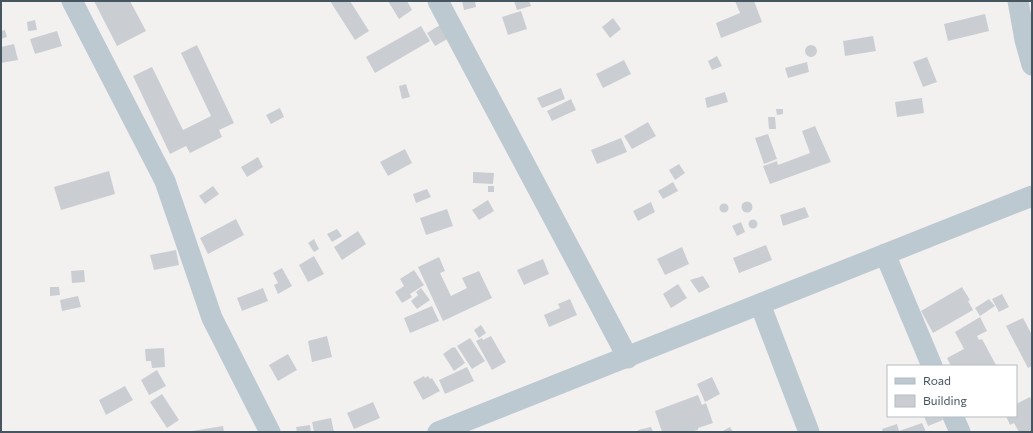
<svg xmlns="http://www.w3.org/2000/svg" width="1033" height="433" viewBox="0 0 1033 433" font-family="Commissioner,sans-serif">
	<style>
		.building { fill: #caced3 }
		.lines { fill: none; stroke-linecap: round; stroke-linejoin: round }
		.minor { stroke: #bdc9d1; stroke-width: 21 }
	</style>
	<rect width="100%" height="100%" fill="#f3f0f0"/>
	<!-- building -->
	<path class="building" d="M94,1h36l16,30 -29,15z
		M330,1h20l19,30 -14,9z
		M388,1h19l5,9 -13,9z
		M462,1h13l1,6 -12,3z
		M514,1h15l2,5 -14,4z
		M735,1h19l8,21 -41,16 -5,-15 24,-10z
		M521,11l6,18 -19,6 -6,-18z
		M985,14l4,17 -41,10 -4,-17z
		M613,18l8,11 -11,9 -8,-11z
		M35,20l2,10 -9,1 -1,-9z
		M440,25l9,13 -14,8 -8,-13z
		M421,26l9,15 -55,32 -9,-16z
		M5,30l2,7 -6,2v-8z
		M57,31l5,15 -27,8 -5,-15z
		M873,36l3,15 -31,5 -2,-15z
		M14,44l4,16 -17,3v-16z
		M197,45l37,78 -15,7 3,7 -32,16 -4,-7 -16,8 -37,-78 19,-9 31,63 28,-14 -30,-63z
		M805 51a6 6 0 1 1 12 0a6 6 0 1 1-12 0Z
		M717,56l5,10 -10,4 -4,-9z
		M927,57l10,25 -14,5 -10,-25z
		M624,60l7,14 -28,14 -7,-14z
		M807,62l2,10 -21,6 -3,-10z
		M406,84l4,13 -8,2 -3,-13z
		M561,88l4,11 -23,9 -5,-10z
		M725,92l3,10 -21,6 -2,-10z
		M922,98l2,15 -27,4 -2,-15z
		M571,99l5,11 -24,11 -5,-10z
		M280,108l4,9 -13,7 -5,-9z
		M776,109h7v5l-6,1z
		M768,117h7l1,12h-7z
		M648,122l8,14 -24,13 -8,-13z
		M815,126l16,36 -61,22 -7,-18 14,-5 1,4 32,-12 -8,-22z
		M768,134l9,25 -13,5 -9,-26z
		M621,138l6,14 -30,12 -6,-14z
		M405,149l7,14 -24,13 -8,-14z
		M258,157l5,10 -16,10 -6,-10z
		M679,164l6,9 -10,7 -6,-10z
		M109,171l6,23 -54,16 -7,-23z
		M473,172l21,1 -1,11 -20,-1z
		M673,182l5,9 -15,8 -5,-8z
		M213,186l6,8 -14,10 -6,-8z
		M488,186h6v6h-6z
		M427,189l4,8 -15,6 -3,-9z
		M488,200l6,11 -15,9 -7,-10z
		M741.5 207a5.5 5.5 0 1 1 11 0a5.5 5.5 0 1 1-11 0Z
		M651,202l4,10 -17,9 -5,-10z
		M719.5 208a4.5 4.5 0 1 1 9 0a4.5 4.5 0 1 1-9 0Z
		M805,207l4,10 -26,9 -3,-11z
		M447,209l6,17 -27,9 -6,-17z
		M236,219l8,16 -36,19 -8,-16z
		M748.5 224a4.5 4.5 0 1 1 9 0a4.5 4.5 0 1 1-9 0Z
		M741,222l4,10 -8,4 -5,-10z
		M337,229l5,7 -10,6 -5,-8z
		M358,231l8,13 -24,16 -8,-13z
		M314,239l5,10 -5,3 -6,-9z
		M766,245l6,15 -33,13 -6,-15z
		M682,247l7,17 -24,11 -8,-16z
		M176,250l3,15 -25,5 -4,-15z
		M314,256l10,18 -16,8 -9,-17z
		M439,257l6,14 -5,2 11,23 16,-8 -5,-10 17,-7 13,27 -49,23 -25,-54z
		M543,259l6,15 -25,11 -7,-15z
		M282,268l10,18 -14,8 -4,-9 4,-2 -5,-10z
		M84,270l1,12 -13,1 -1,-12z
		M414,270l10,15 -14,9 2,3 -10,6 -7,-11 9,-6 -4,-7z
		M703,276l7,11 -11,6 -9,-13z
		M678,284l9,14 -16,10 -8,-14z
		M50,287h9l1,8 -10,1z
		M962,287l8,13 -2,1 5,9 -40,23 -12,-22z
		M263,288l5,13 -26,10 -5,-13z
		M421,288l9,12 -13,9 -6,-8 7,-6 -2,-3z
		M1002,294l7,13 -10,5 -7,-13z
		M78,296l3,11 -19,4 -2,-11z
		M570,299l7,16 -28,12 -5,-12 16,-7 -2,-4z
		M989,299l6,7 -15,10 -5,-8z
		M432,306l7,15 -29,12 -6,-15z
		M980,317l7,14 -10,5 2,4 3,-1 14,26 -45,1 -4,-8 17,-9 -9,-17z
		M1023,318l9,17v31l-4,2 -22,-42z
		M481,325l5,8 -7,5 -5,-8z
		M327,336l5,21 -20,5 -4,-21z
		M491,336l15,26 -14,8 -16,-29 6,-3 1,2z
		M470,338l15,23 -13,8 -15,-23z
		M453,347l1,1 1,-1 10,16 -11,8 -11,-17z
		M164,348l1,19 -13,1 -1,-7h-5l-1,-12z
		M288,354l9,16 -19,11 -9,-16z
		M467,367l7,14 -29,13 -6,-14z
		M157,370l9,16 -17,9 -8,-15z
		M424,376l1,2 3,-2 2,3 2,-1 8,13 -17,9 -10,-18z
		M712,377l8,17 -15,8 -8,-18z
		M125,386l8,14 -27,15 -7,-15z
		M162,394l17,26 -12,8 -17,-26z
		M698,395l4,10 4,-2 7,20 -15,5v2l-7,2h-29l-7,-21z
		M1030,397l2,5v30h-13l-5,-9 -4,2 -4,-9h10v-12z
		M373,402l7,16 -26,11 -7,-16z
		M924,416h18l1,4 -15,6z
		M331,418l3,14h-20l-2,-10z
		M922,423l4,9h-43l-1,-3 15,-5 2,7z
		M310,425l1,7h-14l-1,-5z
		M223,426l1,6h-32v-1z
		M651,427l2,5h-15v-2z
		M730,427l3,5h-12z"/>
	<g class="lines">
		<!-- minor -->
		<path class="minor" d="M72,1l93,180 47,137 58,114
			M438,1l190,357
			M1018,1l7,39 7,25
			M885,254l47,112
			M760,304l49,128
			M953,416l7,16
			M438,432c199,-78 396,-158 594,-236"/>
	</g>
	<!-- border -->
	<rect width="1033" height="433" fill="none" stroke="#465660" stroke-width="4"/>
	<!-- legend -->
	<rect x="887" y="365" width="130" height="52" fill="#ffffff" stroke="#b5bbbf"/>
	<rect x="895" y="378" width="20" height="6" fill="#bdc9d1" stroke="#b5bbbf"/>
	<text x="923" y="385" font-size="12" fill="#465660">Road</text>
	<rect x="895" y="395" width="20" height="12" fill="#caced3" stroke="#b5bbbf"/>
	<text x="923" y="405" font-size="12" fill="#465660">Building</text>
</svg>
